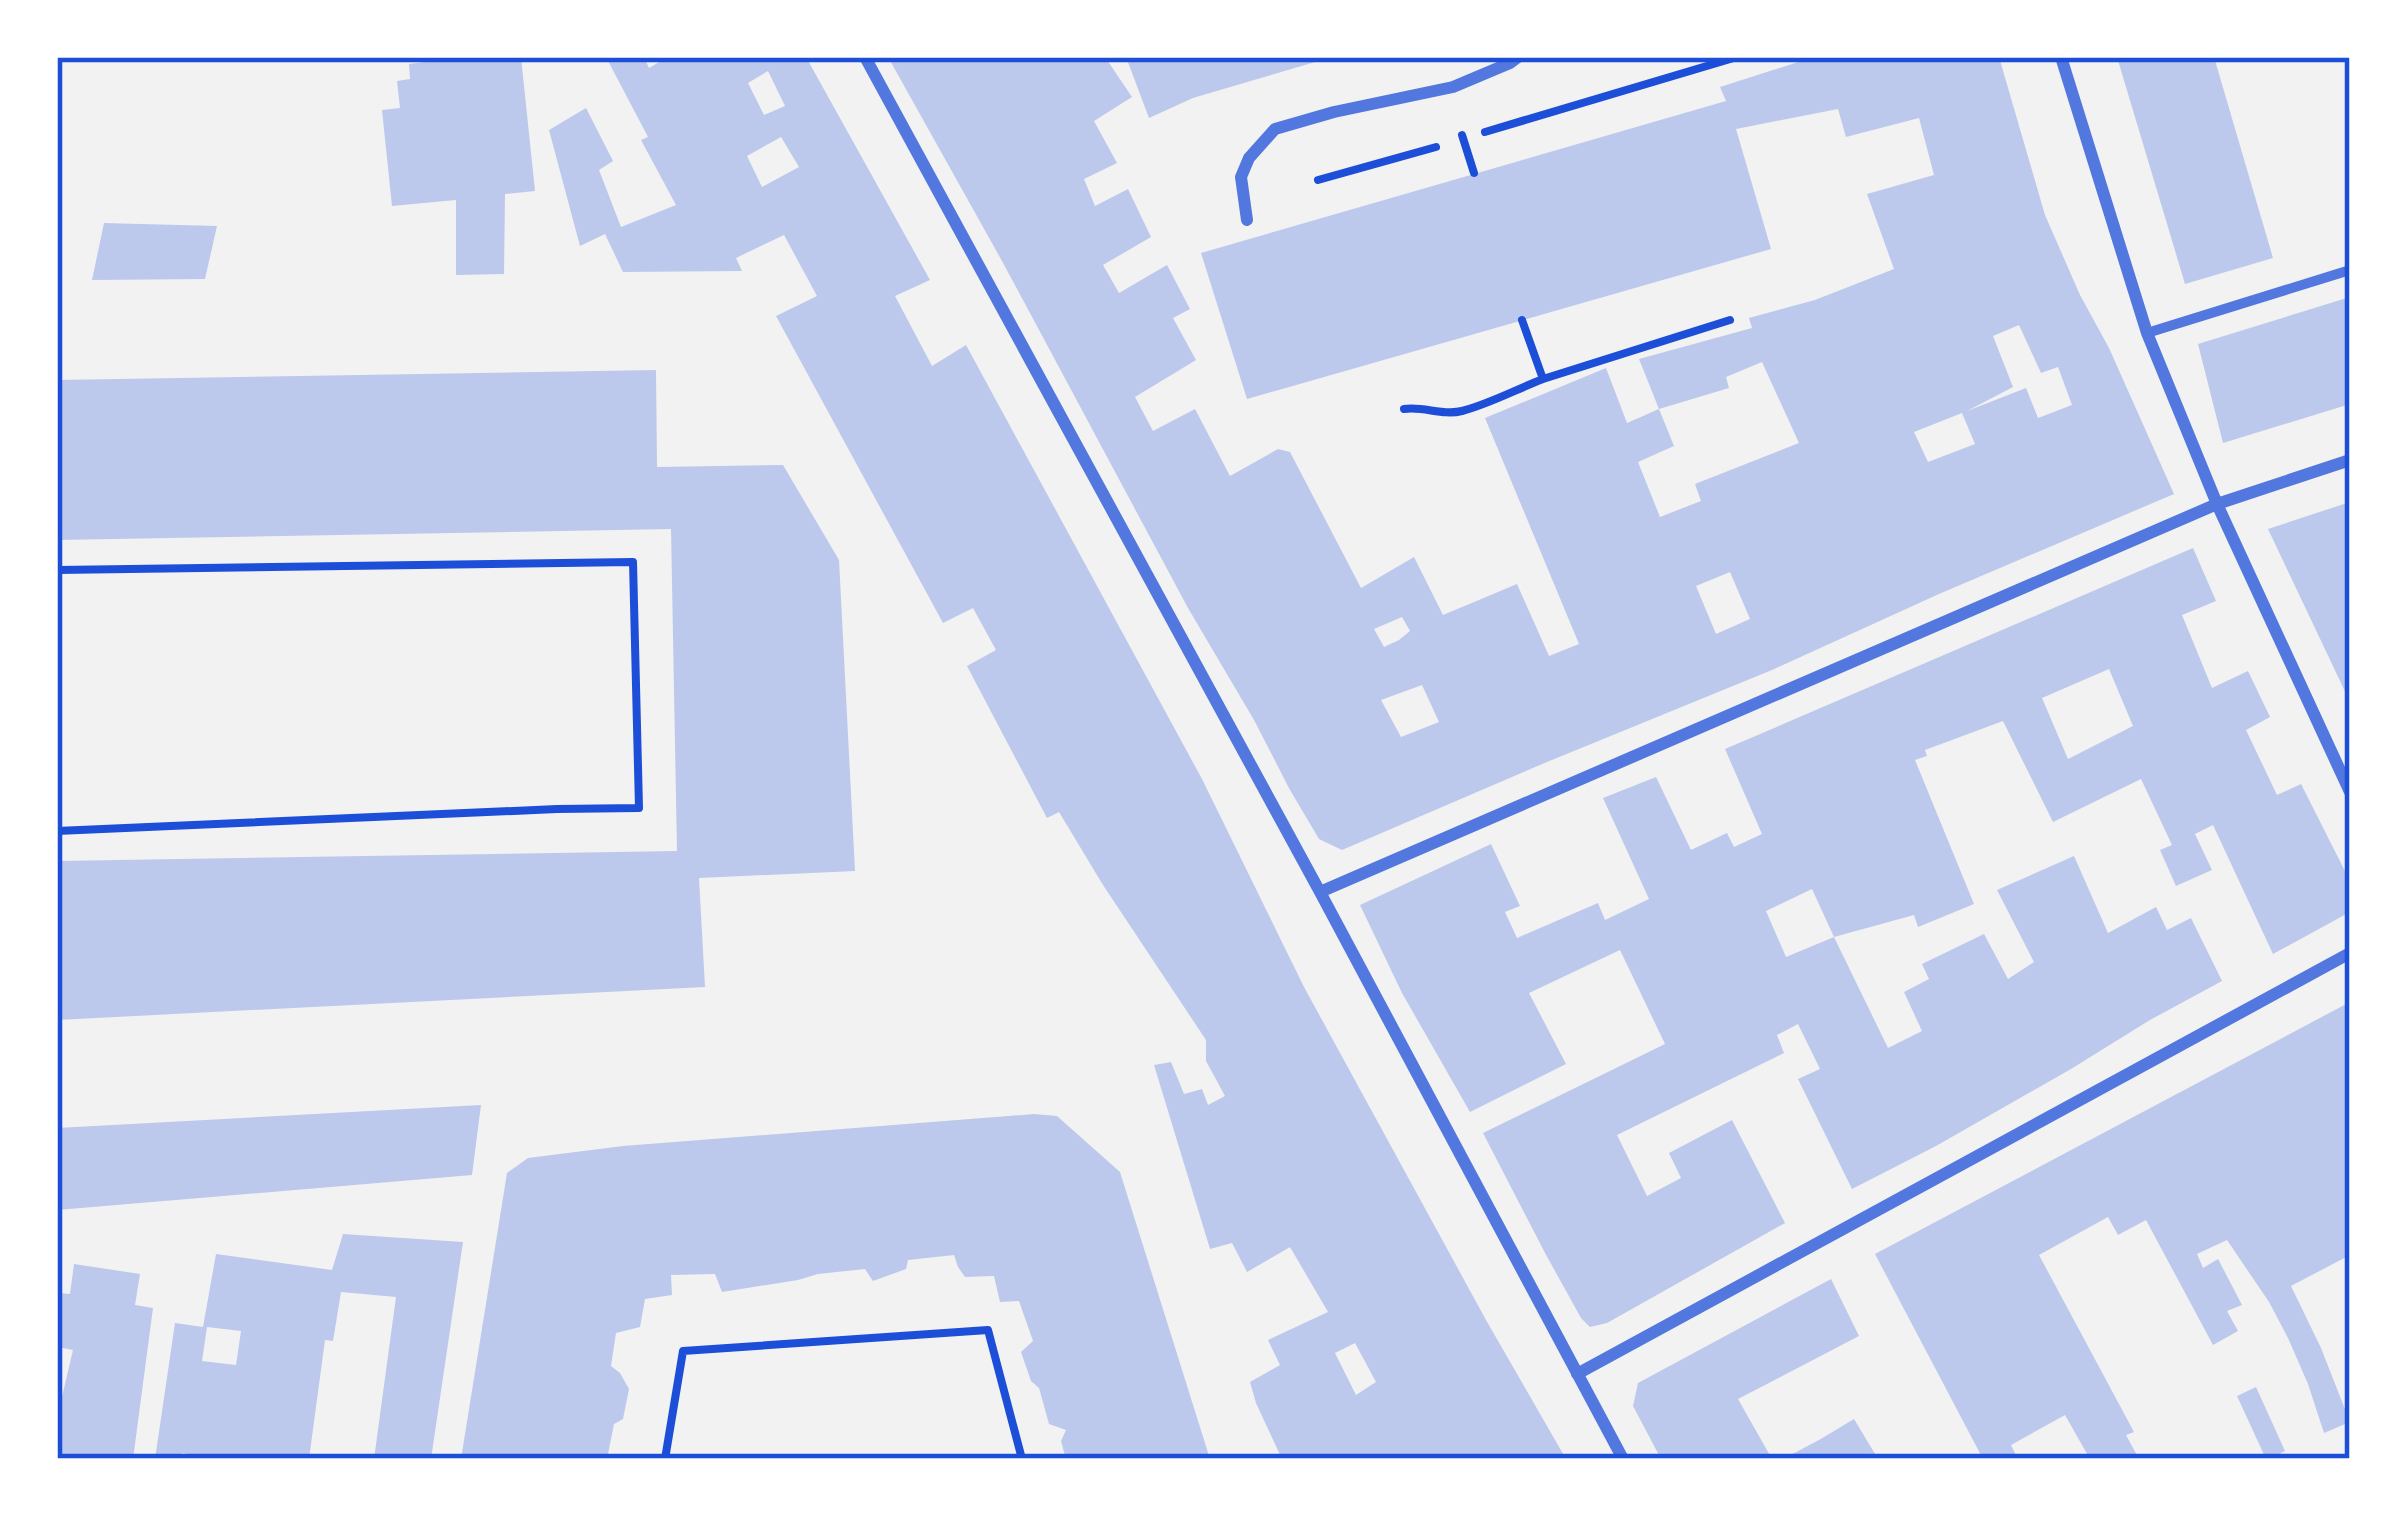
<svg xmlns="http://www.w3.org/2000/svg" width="2407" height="1516" viewBox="0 0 2407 1516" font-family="Barlow,sans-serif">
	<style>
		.building { fill: #bdc9ec; fill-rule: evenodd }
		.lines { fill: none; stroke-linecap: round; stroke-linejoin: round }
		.path { stroke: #1d4ed8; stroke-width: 8 }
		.pedestrian { stroke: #5277de; stroke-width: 10 }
		.minor { stroke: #5277de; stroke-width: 12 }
		.neatline { fill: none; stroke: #1d4ed8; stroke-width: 4.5 }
	</style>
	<rect width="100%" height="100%" fill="#f2f2f2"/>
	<!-- building -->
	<path class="building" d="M424,57h60v3l37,-3 14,134 -30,3 -1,80 -48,1v-75l-64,6 -10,-96 18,-2 -3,-27 13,-2 -1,-15 16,-2z
		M606,57h38l5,11 19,-11h138l124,223 -35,16 37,70 34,-21 236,434 102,208 182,333 80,139h-284l-26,-56 -6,-21 30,-17 -12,-25 60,-28 -38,-65 -43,25 -15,-29 -22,6 -56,-184 17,-3 13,32 18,-5 6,16 17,-9 -19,-35v-21l-103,-155 -44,-73 -12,6 -80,-152 29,-16 -23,-42 -30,15 -167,-307 41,-20 -33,-61 -48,23 6,13 -119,1 -18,-38 -25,12 -31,-116 37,-22 27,53 -14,9 22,57 55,-22 -35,-65 7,-3zM768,71l17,35 -21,9 -16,-32zM781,137l18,30 -37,20 -15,-31zM1355,1343l21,39 -20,13 -21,-42z
		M888,57h217l27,40 -38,24 23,42 -33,16 11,27 33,-17 23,48 -48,28 16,28 48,-28 23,44 -17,9 23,42 -61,37 18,34 42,-22 35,67 48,-27 12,3 71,136 53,-31 29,58 74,-31 32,72 30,-12 -94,-226 121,-50 21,55 32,-14 15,37 -36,16 22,55 41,-16 -6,-17 104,-41 -37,-81 -36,15 3,11 -70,21 -20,-50 113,-31 -3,-10 66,-18 79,-31 -27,-75 67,-19 -15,-57 -73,19 -8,-28 -102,20 35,120 -524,150 -46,-146 525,-152 -6,-14 94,-30h185l46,158 35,80 29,53 65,146 -235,100 -167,76 -225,92 -205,88 -23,-11 -29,-49 -36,-70 -66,-112 -186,-347zM2019,325l22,48 17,-6 14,38 -34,13 -12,-30 -59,23 46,-24 -20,-51zM1962,413l13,31 -47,18 -14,-30zM1730,572l20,47 -34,15 -20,-48zM1402,617l8,14 -11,9 -15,7 -10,-18zM1422,685l17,37 -38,15 -20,-37z
		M1126,57h203v1l-136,40 -44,20z
		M2117,57h97l59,201 -88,26z
		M104,223l113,3 -12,53 -113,1z
		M2350,297v107l-127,39 -25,-99z
		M656,370l1,97 126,-2 56,95 16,311 -156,7 6,109 -648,33v-159l620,-10 -6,-322 -614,11v-160z
		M2350,502v200l-82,-173z
		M2193,548l23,53 -34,14 30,73 36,-17 22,46 -24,13 31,65 24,-11 49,97v31l-77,42 -60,-129 -18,9 17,36 -36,16 -16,-36 12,-5 -31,-66 -88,43 -50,-101 -78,29 2,6 -12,4 59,144 -56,23 -4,-12 -80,22 -22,-48 -46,22 20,46 48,-20 54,111 34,-17 -18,-39 25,-13 -7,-15 62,-30 24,45 26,-17 -37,-72 77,-34 34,77 48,-26 11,23 24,-12 31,63 -72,39 -79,49 -135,77 -84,43 -54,-110 22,-10 -22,-45 -21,11 7,18 -167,82 30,61 34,-18 -12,-25 63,-33 53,103 -178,100 -17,4 -9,-9 -36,-65 -62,-120 182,-89 -45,-94 -91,43 37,71 -96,48 -68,-119 -42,-88 131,-61 29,62 -15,6 12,26 81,-35 7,17 44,-21 -46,-101 53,-21 35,73 36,-17 7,14 28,-13 -37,-85zM2109,669l24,57 -65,33 -26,-61z
		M2350,1002v253l-59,31 30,62 29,74 -26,11 -16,-49 -20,-46 -19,-36 -42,-62 -30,14 6,14 15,-9 24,46 -15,6 11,20 -25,14 -67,-125 -28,15 -10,-18 -69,38 95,177 -8,3 13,24h-49l-25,-44 -54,30 6,12 -4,2h-30l-108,-205z
		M481,1105l-9,70 -415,35v-82z
		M1034,1114l23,2 63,56 90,287h-144l-5,-18 5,-11 -17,-6 -10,-36 -8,-7 -10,-29 12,-11 -14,-40 -19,1 -6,-26 -29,1 -7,-10 -4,-12 -46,5 -2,9 -33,12 -8,-12 -47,5 -20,6 -76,12 -7,-18 -44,1 1,20 -27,4 -5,28 -24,6 -5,33 9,7 9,16 -6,30 -9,5 -7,35h-146l46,-286 21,-15 95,-12z
		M343,1234l120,8 -32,217h-57l22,-162 -55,-5 -8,49 -8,-1 -16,119h-93l-34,-6v6h-27l20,-136 28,4 13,-73 116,16zM207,1327l34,4 -5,34 -34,-4z
		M74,1264l66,10 -5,31 18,3 -20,151h-76v-41l16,-68 -16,-3v-54l13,1z
		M1831,1279l28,57 -121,63 34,60h-111l-28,-53 5,-23z
		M2256,1387l29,64 -16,8h-3l-29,-63z
		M1854,1419l24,40h-95l36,-19z"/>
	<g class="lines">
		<!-- path -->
		<path class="path" d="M1485,132l252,-75
			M1462,135l12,38
			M1318,180l118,-33
			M1522,320l21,59 187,-59
			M1404,409c20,-3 38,7 58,2 27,-7 55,-22 81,-32
			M57,570l576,-8 6,246 -82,1 -500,22
			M665,1459l18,-108 305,-21 34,129"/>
		<!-- pedestrian -->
		<path class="pedestrian" d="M2147,333l203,-63"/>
		<!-- minor -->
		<path class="minor" d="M865,57l455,835 303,567
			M2061,57l86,276 70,171 133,288
			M1247,220l-6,-43 8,-19 26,-29 59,-17 119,-25 57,-24 8,-6
			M1320,892l897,-388 133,-44
			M1577,1374l773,-421"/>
	</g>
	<!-- border -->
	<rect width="2407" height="1516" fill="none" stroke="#ffffff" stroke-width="120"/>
	<rect x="60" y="60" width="2287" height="1396" class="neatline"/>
</svg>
